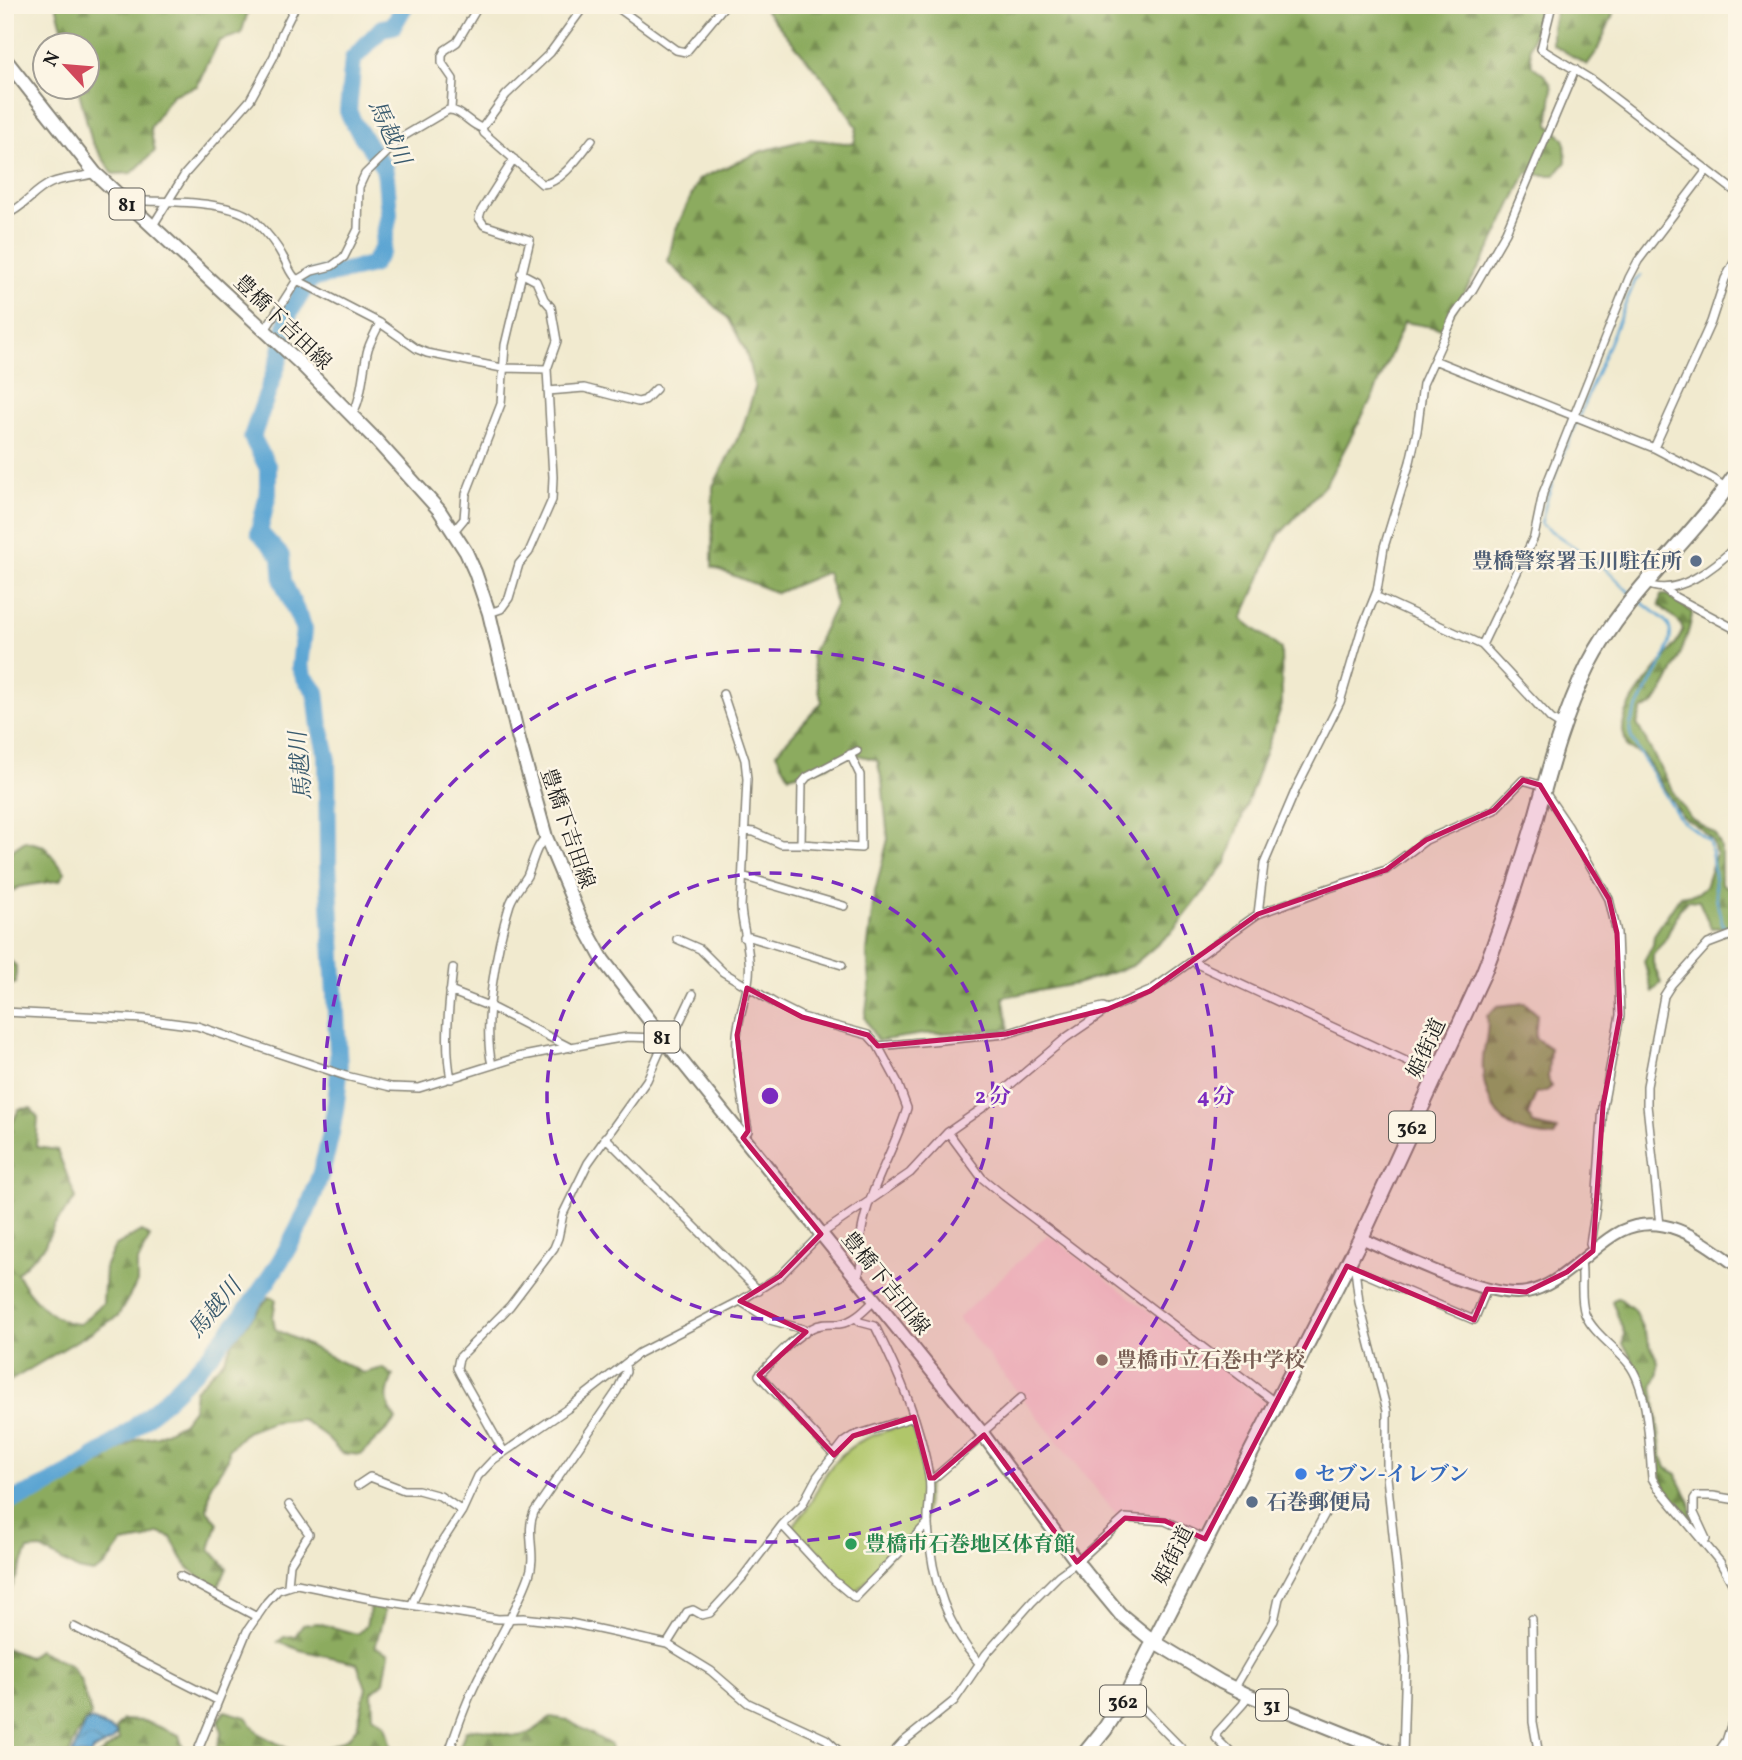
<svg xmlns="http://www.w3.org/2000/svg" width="1742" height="1760" viewBox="0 0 1742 1760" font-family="Vollkorn,'Noto Serif JP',serif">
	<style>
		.built { fill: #f7d0ce }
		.green { fill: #b0c66a; stroke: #667143; stroke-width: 2 }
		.forest { fill: url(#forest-firs); stroke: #54643d; stroke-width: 2 }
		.water { fill: url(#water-waves); stroke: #3c6078; stroke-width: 2 }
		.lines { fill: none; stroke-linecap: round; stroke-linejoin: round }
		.stream { stroke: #5ca5d3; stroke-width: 2.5 }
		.river { stroke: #5ca5d3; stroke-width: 18 }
		.street-casing { stroke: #868376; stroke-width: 10 }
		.secondary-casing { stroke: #868376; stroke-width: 14 }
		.primary-casing { stroke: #868376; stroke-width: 16 }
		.highway-casing { stroke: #868376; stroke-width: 18 }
		.street { stroke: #fff; stroke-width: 7 }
		.secondary { stroke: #fff; stroke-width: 10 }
		.primary { stroke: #fff; stroke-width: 12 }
		.highway { stroke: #fff; stroke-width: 14 }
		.marked { fill: #c2185b; fill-opacity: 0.2; stroke: #c2185b; stroke-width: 5; stroke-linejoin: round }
		.ring { fill: none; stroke: #7b2cbf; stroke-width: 3.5; stroke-dasharray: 12 9 }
		.service-dot { fill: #5c6f8a; stroke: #fcf5e5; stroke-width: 2.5 }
		.education-dot { fill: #8d6e63; stroke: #fcf5e5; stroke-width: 2.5 }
		.shop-dot { fill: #3f7fe0; stroke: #fcf5e5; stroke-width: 2.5 }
		.leisure-dot { fill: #2e9e5b; stroke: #fcf5e5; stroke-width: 2.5 }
		.labels { text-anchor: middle; stroke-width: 5; stroke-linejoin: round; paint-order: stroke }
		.shield { fill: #fcf5e5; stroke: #5f5d58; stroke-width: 2 }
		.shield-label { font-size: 19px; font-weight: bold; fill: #1c1c1c }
		.street-label { font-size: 21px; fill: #1c1c1c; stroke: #fcf5e5 }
		.service-label { font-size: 21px; font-weight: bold; fill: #4e5e75; stroke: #fcf5e5; text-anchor: end }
		.education-label { font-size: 21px; font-weight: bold; fill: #785e54; stroke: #fcf5e5; text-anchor: start }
		.shop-label { font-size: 21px; font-weight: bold; fill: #366cbe; stroke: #fcf5e5; text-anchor: start }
		.leisure-label { font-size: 21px; font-weight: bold; fill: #27864d; stroke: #fcf5e5; text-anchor: start }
		.water-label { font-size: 23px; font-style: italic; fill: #395a6e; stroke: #fcf5e5 }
		.centre { fill: #7b2cbf; stroke: #fcf5e5; stroke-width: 3.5 }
		.ring-label { font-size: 21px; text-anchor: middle; font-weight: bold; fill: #7b2cbf; stroke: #fcf5e5; stroke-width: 5; stroke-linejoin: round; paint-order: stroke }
	</style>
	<defs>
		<pattern id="forest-firs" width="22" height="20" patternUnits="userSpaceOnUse" patternTransform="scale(1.75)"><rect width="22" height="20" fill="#8cab5e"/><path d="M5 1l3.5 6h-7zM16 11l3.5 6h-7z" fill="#728a4d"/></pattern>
		<pattern id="water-waves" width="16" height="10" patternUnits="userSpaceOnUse" patternTransform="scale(1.75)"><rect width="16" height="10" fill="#5ca5d3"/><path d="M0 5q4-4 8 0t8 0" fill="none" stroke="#4b86aa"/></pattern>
	</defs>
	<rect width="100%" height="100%" fill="#fcf5e5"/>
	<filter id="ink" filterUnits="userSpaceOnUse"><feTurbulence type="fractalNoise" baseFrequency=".0143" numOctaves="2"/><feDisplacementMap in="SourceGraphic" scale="14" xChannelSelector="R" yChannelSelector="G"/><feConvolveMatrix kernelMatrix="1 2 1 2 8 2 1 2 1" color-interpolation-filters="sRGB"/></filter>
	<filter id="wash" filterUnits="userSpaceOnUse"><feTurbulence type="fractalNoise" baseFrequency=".00686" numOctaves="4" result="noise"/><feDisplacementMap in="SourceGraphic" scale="28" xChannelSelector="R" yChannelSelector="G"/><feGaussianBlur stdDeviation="1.57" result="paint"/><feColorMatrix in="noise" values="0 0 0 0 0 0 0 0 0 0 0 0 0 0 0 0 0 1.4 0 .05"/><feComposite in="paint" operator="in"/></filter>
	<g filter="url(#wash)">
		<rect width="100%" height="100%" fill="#f1eacf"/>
		<!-- built -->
		<path class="built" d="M1048,1234l218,168 -68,130 -30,-14 -44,-5 -5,5 -161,-200z"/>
		<!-- green -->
		<path class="green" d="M914,1423l14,58 -3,39 -70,73 -21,-17 -43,-49c18,-18 19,-24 30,-45 22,-40 52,-49 93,-59z"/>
		<!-- forest -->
		<path class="forest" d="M56,5h194l-9,29 -22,7 -22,45 -25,9 -22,33 5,23 -23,22 -19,1 -21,-32 -14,-54h10v-42l-21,-1z
			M761,5h779l-10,43 2,18c32,20 16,27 17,59l16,15 1,22 -11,13h-15l-13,-3 -35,73 -49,84 -39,-7 -29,70 -49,92 -47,51 -37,84 39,30 1,56 -56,158 -53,68 -41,35 -56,18 -73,13 6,32 -85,5 -47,7 -12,-23 5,-36 -3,-29 7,-57 14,-57 -6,-58 -5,-21 -27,-7 -23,13 -38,10 -13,-23 46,-51 -11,-46 25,-52 -9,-32 -50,21 -65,-26 1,-81 29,-56 13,-42 -9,-36 -17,-33 -61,-57 7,-31 24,-52 63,-28 47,-12 45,5 3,-17 -29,-43z
			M1557,5h60l-20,46 -10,14 -35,-21v-17z
			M1661,595h6l25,17c-1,20 -24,79 -40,93 -3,2 -7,3 -10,5l-5,14 40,75 14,19 24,16 6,13v36l5,4 11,2v34l-5,4 -21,1 -12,-27 -11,-1 -8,8 -14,30 -13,17v8l8,20 -9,9 -8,-31 9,-16 1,-10 26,-39 18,-3 7,-6 11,-34 -4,-13 -12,-12 -18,-12 -39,-61 -16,-7c-1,-6 -3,-12 -4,-17 -1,-35 47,-69 60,-101l-3,-7 -21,-18z
			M25,841l19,5 21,26 -5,8 -41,7 -14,9v-41z
			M5,956l11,10v17l-11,4z
			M1525,1003l12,11 -2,24 15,10 -2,29 3,10 -4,4 -11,2 -8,22 6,10 23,5 -3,7c-11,-2 -23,-2 -33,-6 -29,-10 -40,-44 -38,-72 1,-16 7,-28 4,-43l10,-10z
			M31,1108l7,10 -2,29 21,3 19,48 -22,27 -10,22 -27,26c11,23 37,51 63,51l23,-21 2,-36 10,-21 26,-15 9,6 -13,27v19l-19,33 -113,68v-206l5,-10 -5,-29 14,-30z
			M269,1297l7,2 -3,18 2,12 88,44 20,-5 10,8c-8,18 -8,27 3,44l-35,35 -20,-2 -17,-18 -23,-16 -29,3 -26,10 -17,17 -1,10 -17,26 -4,25 11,13 -8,26 17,19 -9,19c-29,-12 -34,-23 -47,-50l-12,-4 -13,6 -24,4 -17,23 -12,7 -15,-3 -37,-21 -13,1 -23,53v-95l39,-13 93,-56 21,-3 24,-13 11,-14 2,-19 28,-29 12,-23z
			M1618,1297l16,13 24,52v13l-5,12 9,69 4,12 11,6c4,16 18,27 14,45l-24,-29 -5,-10c-8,-47 -10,-96 -39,-136l1,-11 -12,-32z
			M371,1604l14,7 -10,36 14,6 -5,29 -12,10 1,24 12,8 8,31h-175l-1,-9 5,-14 -4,-11 7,-10 21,6 13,17 33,17 25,1 31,-14 9,-11 9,-39 -9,-25 -57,-13 -22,-8 6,-5 11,-1 8,-11 15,-2 39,11 9,-8z
			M5,1648l23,9 10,-7 32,15 10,14 11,37 -15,20 -7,19h-64z
			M551,1717l16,3 44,25 -1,10h-153l8,-23c17,-9 32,4 51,4 12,1 26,-11 35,-19z
			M123,1720l21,1 35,14 4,13 -2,7h-82l20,-15 -3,-12z"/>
		<!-- water -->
		<path class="water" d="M92,1720l22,11 3,4 -5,6 -20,10 -2,4h-18l13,-32z"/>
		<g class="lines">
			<!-- stream -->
			<path class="stream" d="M1630,593l-24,-24 -65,-45 6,-25 10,-30 78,-188 6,-6
				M1637,599c9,8 23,15 30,24 17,23 -33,78 -37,104 -1,5 1,10 3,15l47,77 29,22c9,33 1,80 28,104"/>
			<!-- river -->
			<path class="river" d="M5,1502c112,-33 242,-171 293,-273 25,-48 38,-106 41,-159l-11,-206 -1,-108 -7,-29 -4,-35 -11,-14 -5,-11 4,-38 -21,-47 -2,-26 -22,-24 9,-38v-26l-16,-31 28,-80 8,-42 22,-36 62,-14 10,-15 7,-36 -3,-36 -2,-10 -30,-44 -6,-13 5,-52 29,-31 11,-2 12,-21"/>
		</g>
	</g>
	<g filter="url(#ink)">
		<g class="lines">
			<!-- street casing -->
			<g class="street-casing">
				<path id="street" d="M614,5l62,45 10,2 39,-47
					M1552,5l-11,44 49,30 147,114
					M451,109l2,-30 -11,-16v-7l3,-6 12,-8 22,-37
					M482,128l24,-33 44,-42 35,-48
					M125,200c7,-2 13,1 21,1 29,1 89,0 110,21 10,10 21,23 27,35 5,8 6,16 14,23l83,43 37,26 10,4 75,15 45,1
					M5,215c19,-7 28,-24 46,-32 14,-6 30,-5 44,-10
					M152,227l33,-53 65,-74 24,-44 8,-23 14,-28
					M265,330l32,-50 15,-9 20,-5 12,-9 14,-28 1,-42 6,-13 39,-38 44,-26c13,-1 22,15 34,18l2,5 58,51c19,0 39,-30 50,-44
					M1434,360l220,88 61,32 11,8
					M548,391l36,-3 54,14 7,-2 11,-11
					M351,415c11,-11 12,-49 17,-66 3,-9 8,-18 12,-26
					M1654,448l57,-126 14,-43 12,-22
					M454,531l10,-12 2,-25 35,-90 4,-59 25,-105 -46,-15 -5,-7 2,-7 33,-52
					M1645,583c30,17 72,-17 92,-38
					M1665,589l10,8 62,33
					M1375,596l107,49 69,74 11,7
					M489,613l12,-4 8,-11 10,-34 10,-12 23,-52 1,-23 -6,-108 10,-28 -6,-34 -7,-8 -8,-18 -15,-8
					M1482,645l52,-108 9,-44 86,-215 9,-17 69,-91
					M723,694l22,66 2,19 -6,128c1,18 7,35 8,53 3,25 -10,50 -12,75 -2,32 6,65 11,96l-5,7
					M745,831l9,1 27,12h20l60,4 -1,-73 -10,-21
					M801,844l1,-61 5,-6 50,-26
					M742,876l102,30
					M1258,914l6,-50 32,-75 44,-87 22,-74 15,-37 7,-44 26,-85 7,-31 6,-47 31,-68 19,-27 33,-57 69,-163
					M744,938l6,-1 92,28
					M677,939l23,10 23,23 55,33 24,12 66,18 10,11 19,35 10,27c-13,44 -39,81 -46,127 -2,15 3,30 -4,42
					M1195,960l2,4 239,111
					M450,991l41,16 80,41
					M5,1012l138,7 54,7 149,50 45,11 28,1 99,-31 26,-5 65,-12 18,-3 29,1 5,-3
					M878,1046l128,-12 51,-16 46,-11 5,2 42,-18 108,-77 71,-26 57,-18 40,-30 68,-30 29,-30 17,5 28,41 41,73 8,34 3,82 -17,91 -7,100 -6,38 3,7
					M492,1065c-10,-42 5,-120 18,-161 4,-11 11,-18 17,-28 6,-13 8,-29 19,-39
					M451,1079c-7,-35 -2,-76 2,-111
					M948,1132l34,46 22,18 272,207
					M605,1137l154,154
					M1660,1225l-13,-120v-19l17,-90 7,-11 37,-41 29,-11
					M1581,1261c3,17 -2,36 4,53 8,19 30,33 43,49 21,26 21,82 24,115l4,7 64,77 17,30
					M1354,1269l120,51 13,-31
					M1355,1269l4,33 28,109v66l19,180 -3,98
					M740,1301l30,19 33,9 2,4
					M856,1318l4,4 15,4c24,48 46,98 54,151 3,16 -2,32 -1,48 3,51 17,99 51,138
					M982,1433l39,-35
					M504,1452l-44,-78 -3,-6 2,-10 51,-52 44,-58 4,-10 5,-24 25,-51 59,-83 13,-29 12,-13 21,-44
					M834,1455l-75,-80c16,-17 32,-36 53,-47 9,-5 18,-4 27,-4 15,-2 26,-14 36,-24
					M930,1478h4l50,-43
					M358,1485l12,-8 34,13h14l22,6 22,15
					M782,1525l49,53 24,20 73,-75
					M1706,1539l-12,-26v-14l2,-3h17l24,4
					M180,1576l77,41
					M288,1585l2,-21 19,-30 -20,-29
					M412,1604l24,-53 26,-40 16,-35 15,-16 74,-51 72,-56 101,-52 40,-25 41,-42 89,-61 38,-41 36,-25 83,-70 41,-28
					M1532,1619l1,103 6,33
					M74,1627l143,73
					M667,1644l20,-32 6,-2 9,5 8,-2 32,-35 40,-53 20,-20 15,-28 27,-35 9,-6 61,-19
					M1234,1689l40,-68 5,-23 49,-90v-10
					M1126,1696l9,5 53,54
					M196,1755l51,-124 20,-29 11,-12 19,-6 69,14 132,21 25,-1 47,5 97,21 44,27 37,32 78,36 17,16
					M448,1755c10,-29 20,-59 35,-86 16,-31 34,-60 46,-93 8,-22 -4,-43 5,-64l83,-121 9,-19 -1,-8
					M891,1755l12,-13 51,-41 32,-47 46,-52 27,-27 18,-13 48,-44 40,3 40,18
					M1233,1755l-17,-17 1,-5 26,-29 5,-9
					M1716,1755l10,-14
					M1729,1755l-3,-14 11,-34"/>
			</g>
			<!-- secondary casing -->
			<g class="secondary-casing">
				<path id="secondary" d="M1361,1238c39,17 127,62 166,54 20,-4 36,-17 51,-29 14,-11 27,-24 43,-32 44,-21 82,11 116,35"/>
			</g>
			<!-- primary casing -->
			<g class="primary-casing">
				<path id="primary" d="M5,59l90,114 207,192 74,75 63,70 27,42 9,20 14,41 29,123 28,101 35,83 22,40 64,83 315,390 95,129 43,52 33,27 68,41 27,13 149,60"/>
			</g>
			<!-- highway casing -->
			<g class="highway-casing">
				<path id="highway" d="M1084,1755l21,-26 21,-33 235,-458 122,-264c21,-52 37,-104 53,-157 14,-51 28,-103 52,-151 37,-73 103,-125 149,-193"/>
			</g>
			<!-- street -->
			<use href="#street" class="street"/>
			<!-- secondary -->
			<use href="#secondary" class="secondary"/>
			<!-- primary -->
			<use href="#primary" class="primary"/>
			<!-- highway -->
			<use href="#highway" class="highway"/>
		</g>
	</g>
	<!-- marked area -->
	<path class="marked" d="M1523,780l17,5 69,114 8,34 3,82 -17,91 -10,145 -26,21 -41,20 -39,-3 -13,31 -127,-54 -142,273 -40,-18 -40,-3 -48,44 -93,-127 -50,43h-4l-16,-61 -61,19 -19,19 -75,-80 47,-43 -66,-31 40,-25 41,-42 -78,-96 5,-7 -11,-96 10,-47 55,29 66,18 10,11 128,-12 102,-25 42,-18 108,-77 128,-44 40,-30 68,-30z"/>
	<!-- distance rings -->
	<g class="ring">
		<circle cx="770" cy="1096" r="223"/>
		<circle cx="770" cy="1096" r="446"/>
	</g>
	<!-- markers -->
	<g class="service-dot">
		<circle cx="1696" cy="561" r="7"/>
		<circle cx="1252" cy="1502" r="7"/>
	</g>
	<circle class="education-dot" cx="1102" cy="1360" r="7"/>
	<circle class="shop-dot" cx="1301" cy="1474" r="7"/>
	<circle class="leisure-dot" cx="851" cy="1544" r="7"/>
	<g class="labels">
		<!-- shield labels -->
		<g class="shield">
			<rect x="109.5" y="188.5" width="35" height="31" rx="5"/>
			<rect x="644.5" y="1021.5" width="35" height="31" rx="5"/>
			<rect x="1389" y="1111.5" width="46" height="31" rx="5"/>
			<rect x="1100" y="1685.5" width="46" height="31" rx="5"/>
			<rect x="1256" y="1689.5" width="32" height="31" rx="5"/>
		</g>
		<g class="shield-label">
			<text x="127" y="211">81</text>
			<text x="662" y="1044">81</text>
			<text x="1412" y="1134">362</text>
			<text x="1123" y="1708">362</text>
			<text x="1272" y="1712">31</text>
		</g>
		<!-- street labels -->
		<g class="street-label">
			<text transform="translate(283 322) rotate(44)" y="7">豊橋下吉田線</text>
			<text transform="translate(568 828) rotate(71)" y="7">豊橋下吉田線</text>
			<text transform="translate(1426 1048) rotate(-65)" y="7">姫街道</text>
			<text transform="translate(886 1283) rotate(51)" y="7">豊橋下吉田線</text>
			<text transform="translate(1173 1555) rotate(-63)" y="7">姫街道</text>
		</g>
		<!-- service labels -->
		<g class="service-label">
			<text x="1682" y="568">豊橋警察署玉川駐在所</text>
			<text x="1266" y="1509" text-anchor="start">石巻郵便局</text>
		</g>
		<!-- education labels -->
		<g class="education-label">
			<text x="1116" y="1367">豊橋市立石巻中学校</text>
		</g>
		<!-- shop labels -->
		<g class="shop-label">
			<text x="1315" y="1481">セブン-イレブン</text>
		</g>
		<!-- leisure labels -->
		<g class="leisure-label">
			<text x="865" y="1551">豊橋市石巻地区体育館</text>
		</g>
		<!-- water labels -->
		<g class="water-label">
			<text transform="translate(390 132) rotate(65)" y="8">馬越川</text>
			<text transform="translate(300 766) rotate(-95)" y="8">馬越川</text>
			<text transform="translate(214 1308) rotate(-50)" y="8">馬越川</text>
		</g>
	</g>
	<circle cx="770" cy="1096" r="10" class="centre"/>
	<g class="ring-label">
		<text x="993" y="1103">2 分</text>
		<text x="1216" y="1103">4 分</text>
	</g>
	<!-- margin -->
	<rect width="1742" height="1760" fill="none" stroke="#fcf5e5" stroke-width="28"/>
	<!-- north arrow -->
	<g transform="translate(66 66) rotate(296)"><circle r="33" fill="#fcf5e5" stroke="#a29e95" stroke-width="2"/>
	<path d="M0-5L12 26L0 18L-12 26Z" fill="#d1495b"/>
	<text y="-10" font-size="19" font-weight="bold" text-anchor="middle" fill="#1c1c1c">N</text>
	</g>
</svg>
